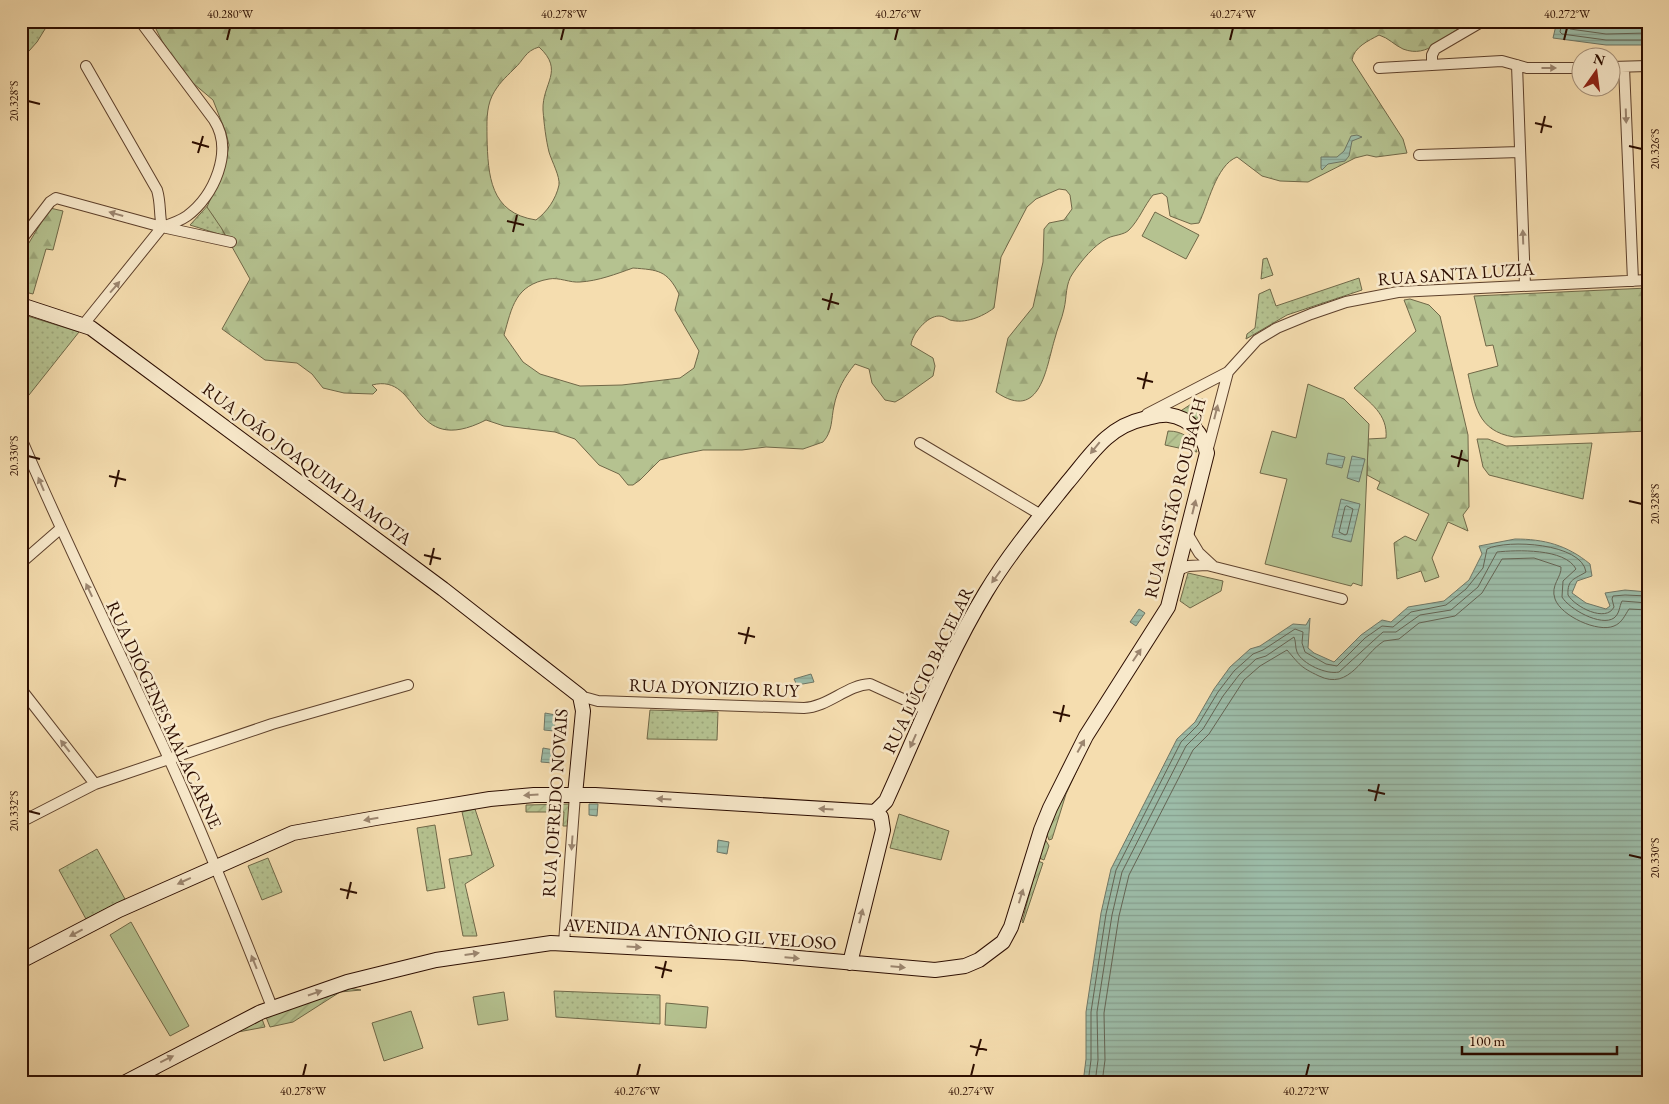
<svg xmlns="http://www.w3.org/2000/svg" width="1669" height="1104" viewBox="0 0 1669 1104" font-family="'EB Garamond',serif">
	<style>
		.grass { fill: url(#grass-dots); stroke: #706848 }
		.forest { fill: url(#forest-firs); stroke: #706848; fill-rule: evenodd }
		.garden { fill: url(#garden-furrows); stroke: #706848 }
		.pitch { fill: #b5c290; stroke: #706848 }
		.water { fill: url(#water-rules); stroke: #6f7665 }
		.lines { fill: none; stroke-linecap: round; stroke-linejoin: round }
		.shore { stroke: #646454; stroke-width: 1 }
		.street-casing { stroke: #5e412c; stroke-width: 12 }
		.secondary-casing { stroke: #2c0d00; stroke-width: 16 }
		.street { stroke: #f8e9cb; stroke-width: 10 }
		.secondary { stroke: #f8e9cb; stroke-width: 14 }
		.oneway { fill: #9c8670 }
		.ticks { fill: none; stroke: #2c0d00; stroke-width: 2 }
		.labels { text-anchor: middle; stroke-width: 5; stroke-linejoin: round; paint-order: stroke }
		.street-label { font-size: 18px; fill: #2c0d00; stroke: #f8e9cb }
		.neatline { fill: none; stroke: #2c0d00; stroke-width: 2 }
		.ticks-label { font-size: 12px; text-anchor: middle; fill: #2c0d00 }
	</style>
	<defs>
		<pattern id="grass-dots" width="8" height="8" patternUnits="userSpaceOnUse" patternTransform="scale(1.25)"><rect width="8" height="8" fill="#b5c290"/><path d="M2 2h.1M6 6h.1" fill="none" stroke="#9ca67a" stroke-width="1.8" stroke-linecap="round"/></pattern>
		<pattern id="forest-firs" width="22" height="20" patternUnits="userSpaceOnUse" patternTransform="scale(1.25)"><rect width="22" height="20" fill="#b5c290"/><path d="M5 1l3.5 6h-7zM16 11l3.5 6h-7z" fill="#9ca67a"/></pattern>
		<pattern id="garden-furrows" width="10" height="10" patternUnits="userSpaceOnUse" patternTransform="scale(1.25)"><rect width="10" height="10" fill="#b5c290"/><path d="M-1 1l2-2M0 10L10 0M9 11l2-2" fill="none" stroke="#9ca67a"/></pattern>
		<pattern id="water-rules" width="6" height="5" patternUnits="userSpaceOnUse" patternTransform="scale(1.25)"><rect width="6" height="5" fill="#9cbca8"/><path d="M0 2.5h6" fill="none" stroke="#87a08f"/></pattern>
	</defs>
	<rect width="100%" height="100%" fill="#f5ddaf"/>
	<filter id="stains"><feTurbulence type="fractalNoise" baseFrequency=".004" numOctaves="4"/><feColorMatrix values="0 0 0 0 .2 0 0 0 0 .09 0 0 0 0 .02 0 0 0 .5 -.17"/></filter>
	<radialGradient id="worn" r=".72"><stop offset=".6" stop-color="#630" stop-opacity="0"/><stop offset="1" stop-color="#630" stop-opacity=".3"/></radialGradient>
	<!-- grass -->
	<path class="grass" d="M21,21h29l-13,21 -16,18z
		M211,202l14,34 -35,-11z
		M1267,258l6,17 -12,4 2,-20z
		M1359,278l3,12 -75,25 -41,24 1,-5 8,-6 4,-34 11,-5 6,17z
		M21,314l58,18 -54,68h-4z
		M1199,399h4l3,4 -5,21 -8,-7 -14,-5z
		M1477,439h11l18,7 86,-3 -9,56 -94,-24 -6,-8z
		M1188,573l35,8 -2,10 -31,17 -10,-7z
		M650,710l68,2 -1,28 -70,-1z
		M475,809l19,57 -29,18 12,52h-14l-14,-77 23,-4 -10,-43z
		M899,814l50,17 -8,29 -51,-12z
		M435,825l10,63 -18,3 -10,-63z
		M97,849l28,50 -39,20 -27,-49z
		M268,858l14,34 -20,8 -14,-34z
		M554,991l106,4v29l-104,-7z"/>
	<!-- forest -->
	<path class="forest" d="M145,21h531l14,4 9,-4h767l-2,5c-21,9 -35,33 -61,23 -9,-4 -14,-11 -24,-14 -11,6 -25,12 -27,25l51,79 4,14 -31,4 -9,-2 -12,3 -47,24 -28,-1 -18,-5 -25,-19c-21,8 -29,48 -38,66l-8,1 -21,-8 -3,-19 -5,-4 -9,2c-9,11 -14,25 -24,35 -5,5 -15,5 -21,8 -14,7 -26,22 -35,35 -8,11 -6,24 -9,36 -2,10 -7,20 -9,29 -9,29 -14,85 -59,54l12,-54 25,-31 10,-45 1,-33 5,-6 15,-3 8,-11 -2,-14 -4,-5 -7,-1 -23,10 -9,8 -26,50 -7,51c-12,9 -29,16 -44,12 -4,-2 -7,-4 -11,-4 -12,0 -27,18 -28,29l22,13 2,8 -2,10 -31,22 -7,4 -10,-2 -13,-17 -3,-14 -14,-5c-10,12 -18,26 -21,42 -3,13 -1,25 -11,36l-20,7 -37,-2 -24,3h-39l-20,4 -23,6 -20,20 -7,5h-5l-9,-11 -20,-9 -24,-26 -20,-7 -51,-6 -18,-6c-77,39 -64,-48 -114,-35l5,5 -4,4 -29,-1 -21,-5 -11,-14 -15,-11 -32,-3 -43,-31 28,-50 -28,-50 -15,-22 18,-42 4,-20 -3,-12 -13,-33 -26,-22 -25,-37 -7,-14zM539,47c26,24 3,36 4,63 1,14 3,30 6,42 3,10 11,24 10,33 -3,14 -12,27 -23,35 -46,-7 -48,-44 -49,-83 0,-14 -1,-28 5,-41 6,-12 13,-18 22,-27 10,-9 11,-18 25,-22zM633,268c25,2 34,2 46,26l-4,16 24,41 -5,17 -14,10 -58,7 -42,1 -40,-12 -17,-12 -19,-27c8,-28 11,-50 45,-56 10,-2 21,4 31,3 18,-1 36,-8 53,-14z
		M50,208l13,3 -10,39 -7,-1 -13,45 -12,-3v-35z
		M1648,288v143l-134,6c-37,-6 -39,-32 -46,-63l30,-8 -5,-21 -7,1 -12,-50z
		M1410,299l19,6 11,11 28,119 1,72 -6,8 5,16 -20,-9 -16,36 7,19 -14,5 -4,-11 -24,8 -3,-36 11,-7 11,5 13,-27 -52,-25 3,-7 -13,-7 1,-36 18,-1c2,-24 -16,-35 -32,-50l62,-57 -12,-31z"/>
	<!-- garden -->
	<path class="garden" d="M1168,431c15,0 24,7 29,21l-32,-7z
		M1078,768l-12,26 -14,45 -3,1 -3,-8 27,-57z
		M570,804l-1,22h-6l1,-14h-38v-7z
		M1045,839l4,7 -5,14 -5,-2z
		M1038,861l5,2 -20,60 -1,-1z
		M348,988l13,2 -21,2 -47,30 -23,5 -4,-10z
		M262,1019l3,8 -27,5 -71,35 -12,10c12,-19 84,-49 107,-58z"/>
	<!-- pitch -->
	<path class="pitch" d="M1155,212l44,23 -13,24 -44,-23z
		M1308,384l36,15 25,25 -7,162 -9,-3 -2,3 -86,-22 22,-85 -27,-6 12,-42 24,7z
		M131,922l58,104 -19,10 -60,-101z
		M504,992l4,28 -30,5 -5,-28z
		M666,1003l42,4 -2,21 -41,-3z
		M411,1011l12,37 -39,13 -12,-38z"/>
	<!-- water -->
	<path class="water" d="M1557,21h91v24h-42l-53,-7z
		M1357,135l5,2 -10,4 -3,15 -4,5 -17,3 -6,6 -1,-2v-11h16l7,-6 7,-15z
		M1328,453l17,4 -3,11 -16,-4z
		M1352,456l13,3 -6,23 -12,-4z
		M1341,499l19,5 -9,38 -19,-5z
		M1515,539c29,0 52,6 75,25l2,12 -15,5 -5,12 14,10 20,6 4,-3 -5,-13 20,-3 23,2v491h-565l3,-24v-47l15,-99 10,-44 66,-130 18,-17 19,-33 16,-22 20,-18 10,-3 33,-22 13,1 4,-7 -2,30 6,5 20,9 27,-27 21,-15 9,2 17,-15 36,-6 25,-21 13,-26 -3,-8z
		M1139,609l6,4 -9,13 -6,-4z
		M811,674l3,8 -17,3 -3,-6z
		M545,713l11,2 -2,16 -10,-1z
		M543,748l11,2 -1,13 -12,-1z
		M589,804h9l-1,12 -8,-1z
		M718,840l11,2 -2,12 -10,-2z
		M575,1081h112l19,2h-145z"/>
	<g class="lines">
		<!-- shore -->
		<path class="shore" d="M1562,21l-2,11 2,2 44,6h42
			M1568,21l2,8 36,5 42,-1
			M1576,21l31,6 41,-1
			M1347,506l6,3 -6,25 -2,1 -6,-3 6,-25z
			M1088,1083l3,-23v-48l15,-98 10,-44 65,-128 17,-17 20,-33 16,-21 19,-17 10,-4 32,-21 8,3 -1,11 3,9 21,12 11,2 28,-28 17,-12 11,1 18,-15 35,-7 20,-16 17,-21 4,-19c20,-10 95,-6 99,23 -11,7 -19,7 -18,23 7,12 38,28 46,12l-2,-8 1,-3 12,-1 23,1
			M1095,1083l3,-23 -1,-48 15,-97 10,-43 64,-126 17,-17 20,-33 16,-21 17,-16 10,-3 28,-19c2,4 1,10 3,15 5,12 30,23 42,20l44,-40h13l24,-17 31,-5 27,-23 19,-35c19,-2 68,-4 79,17l-13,12 -1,16c7,12 39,30 52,21 6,-5 5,-11 8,-17l26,2
			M1102,1083l3,-23 -1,-47 15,-97 10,-41 64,-125 16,-16 35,-54 16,-14 27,-16c13,15 13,17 32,26 31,15 43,-21 65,-35l15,-2 20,-16 36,-7 27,-23 20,-34 32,-1 27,9c1,10 -11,18 -6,32 6,17 43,34 59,27 8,-3 11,-11 15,-17l19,1"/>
		<!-- street casing -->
		<g class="street-casing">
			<path id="street" d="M140,21l74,99c20,31 0,76 -27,96 -7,5 -16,8 -25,11
				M1432,65v-10l3,-6 48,-28
				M1517,65l8,221
				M86,66l71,124c4,13 2,25 5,37
				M1612,67l36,-1
				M1624,67l9,214
				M1379,68l123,-7 25,7h55
				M1419,155l101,-3
				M21,240l29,-38 6,-4 106,29 69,15
				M84,324l78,-97
				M1147,414l81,-42
				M21,438c46,108 99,214 148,321 37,81 70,165 103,248
				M920,443l121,72
				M1207,452l21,-80 29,-32 20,-12 34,-14 35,-12 52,-10 250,-12
				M1187,533l12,20 14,13
				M21,563l39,-34
				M1178,570l10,-4 19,-1 135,34
				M21,689l74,95
				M580,696l18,5 206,7c24,-1 43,-23 66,-24l57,26
				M21,822l74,-38 177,-60 136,-39
				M564,943l11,-148"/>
		</g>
		<!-- secondary casing -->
		<g class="secondary-casing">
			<path id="secondary" d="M21,305l70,23 352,261 137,107 3,15 -8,84
				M21,961l98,-51 174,-77 83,-15 114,-19 44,-4h61l280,17
				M850,963l33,-133 -2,-13 -6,-5
				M124,1083l137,-71 86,-30 89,-22 115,-17 192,10 192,17 30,-4 14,-6 24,-18 8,-15 30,-97 9,-22 36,-72 82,-129 39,-154c-4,-19 -17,-35 -38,-38 -9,-1 -17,2 -26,4 -36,8 -53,37 -76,64 -28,35 -58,71 -81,109 -40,66 -68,139 -100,209l-11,11"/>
		</g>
		<!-- street -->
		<use href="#street" class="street"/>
		<!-- secondary -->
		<use href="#secondary" class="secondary"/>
	</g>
	<!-- one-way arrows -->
	<defs><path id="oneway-solid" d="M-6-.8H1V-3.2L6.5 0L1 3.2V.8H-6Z" transform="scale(1.25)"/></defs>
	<g class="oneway">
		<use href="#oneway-solid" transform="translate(1549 68)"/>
		<use href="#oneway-solid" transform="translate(1626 116) rotate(88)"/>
		<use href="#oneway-solid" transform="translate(116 214) rotate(-164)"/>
		<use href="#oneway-solid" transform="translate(1523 237) rotate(-92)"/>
		<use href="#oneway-solid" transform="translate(115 287) rotate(-49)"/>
		<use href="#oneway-solid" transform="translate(1216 412) rotate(-76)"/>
		<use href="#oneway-solid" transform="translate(1095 448) rotate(129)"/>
		<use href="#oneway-solid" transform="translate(41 484) rotate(-113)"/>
		<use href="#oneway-solid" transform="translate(1194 507) rotate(-76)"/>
		<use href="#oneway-solid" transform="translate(996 577) rotate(126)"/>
		<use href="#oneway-solid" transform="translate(89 590) rotate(-115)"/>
		<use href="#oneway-solid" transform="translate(1137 655) rotate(-56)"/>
		<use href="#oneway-solid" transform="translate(913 741) rotate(114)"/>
		<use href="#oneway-solid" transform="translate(65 746) rotate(-128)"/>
		<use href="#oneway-solid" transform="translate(1081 746) rotate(-61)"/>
		<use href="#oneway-solid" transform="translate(531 795) rotate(176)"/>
		<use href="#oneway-solid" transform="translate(664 799) rotate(-176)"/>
		<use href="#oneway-solid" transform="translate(826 809) rotate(-176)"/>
		<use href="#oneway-solid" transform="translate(371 819) rotate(170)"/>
		<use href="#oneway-solid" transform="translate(572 843) rotate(94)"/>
		<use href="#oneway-solid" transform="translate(184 881) rotate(155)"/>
		<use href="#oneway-solid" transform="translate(1021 896) rotate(-73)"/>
		<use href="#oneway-solid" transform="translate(861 916) rotate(-76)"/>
		<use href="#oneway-solid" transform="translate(76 933) rotate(152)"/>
		<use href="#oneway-solid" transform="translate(634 947) rotate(3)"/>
		<use href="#oneway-solid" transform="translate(472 954) rotate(-8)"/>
		<use href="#oneway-solid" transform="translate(792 958) rotate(5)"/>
		<use href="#oneway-solid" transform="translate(254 962) rotate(-112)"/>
		<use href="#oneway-solid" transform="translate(898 967) rotate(5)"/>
		<use href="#oneway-solid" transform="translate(315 993) rotate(-19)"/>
		<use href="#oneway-solid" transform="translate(167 1059) rotate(-26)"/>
	</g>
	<!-- ticks -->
	<path class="ticks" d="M227,40l3,-12M561,40l3,-12M895,40l3,-12M1230,40l3,-12M1564,40l3,-12M28,101l12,3M1535,123l17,4M1541,133l4,-17M192,142l17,5M1629,146l13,3M198,153l5,-17M507,221l17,4M513,232l4,-17M822,299l17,5M828,310l4,-17M1137,378l16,4M1143,389l4,-17M28,456l12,3M1451,456l17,5M1458,467l4,-17M109,476l17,4M115,487l4,-17M1629,501l13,3M424,555l17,4M430,565l4,-17M738,633l17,4M745,644l4,-17M1053,712l17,4M1060,722l4,-17M1368,790l17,4M1375,801l4,-17M28,811l12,3M1629,855l13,3M340,889l17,4M347,899l4,-17M655,967l17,4M662,978l4,-17M970,1046l17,4M976,1056l5,-17M303,1076l3,-12M637,1076l3,-12M971,1076l3,-12M1306,1076l3,-12"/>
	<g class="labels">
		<!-- street labels -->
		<g class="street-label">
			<text transform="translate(1456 274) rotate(-4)" y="6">RUA SANTA LUZIA</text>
			<text transform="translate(307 464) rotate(37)" y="6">RUA JOÃO JOAQUIM DA MOTA</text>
			<text transform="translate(1175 498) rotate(-76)" y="6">RUA GASTÃO ROUBACH</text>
			<text transform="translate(928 670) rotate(-64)" y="6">RUA LÚCIO BACELAR</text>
			<text transform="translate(714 688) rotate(2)" y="6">RUA DYONIZIO RUY</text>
			<text transform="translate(164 715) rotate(65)" y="6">RUA DIÓGENES MALACARNE</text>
			<text transform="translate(555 803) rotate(-86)" y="6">RUA JOFREDO NOVAIS</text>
			<text transform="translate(700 934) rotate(4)" y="6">AVENIDA ANTÔNIO GIL VELOSO</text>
		</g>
	</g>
	<!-- margin -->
	<rect width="1669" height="1104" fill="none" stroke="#f5ddaf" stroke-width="55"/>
	<!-- north arrow -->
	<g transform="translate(1596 72) rotate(14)"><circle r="24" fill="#f8e9cb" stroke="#a6917a"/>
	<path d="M0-4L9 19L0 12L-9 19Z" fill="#8f2418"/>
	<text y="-8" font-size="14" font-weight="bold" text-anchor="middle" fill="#2c0d00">N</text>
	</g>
	<!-- scale -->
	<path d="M1462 1046v8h155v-8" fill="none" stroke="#2c0d00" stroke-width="2.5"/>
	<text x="1469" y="1046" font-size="15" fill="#2c0d00" stroke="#f8e9cb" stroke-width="4" paint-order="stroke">100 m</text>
	<rect x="28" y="28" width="1614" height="1048" class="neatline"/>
	<g class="ticks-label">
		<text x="230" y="18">40.280°W</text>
		<text x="564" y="18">40.278°W</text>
		<text x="898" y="18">40.276°W</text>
		<text x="1233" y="18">40.274°W</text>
		<text x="1567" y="18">40.272°W</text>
		<text transform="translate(14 101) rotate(-90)" y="4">20.328°S</text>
		<text transform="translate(1655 149) rotate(-90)" y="4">20.326°S</text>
		<text transform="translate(14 456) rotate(-90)" y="4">20.330°S</text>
		<text transform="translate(1655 504) rotate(-90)" y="4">20.328°S</text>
		<text transform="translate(14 811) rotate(-90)" y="4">20.332°S</text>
		<text transform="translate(1655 858) rotate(-90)" y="4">20.330°S</text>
		<text x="303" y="1095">40.278°W</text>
		<text x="637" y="1095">40.276°W</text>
		<text x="971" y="1095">40.274°W</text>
		<text x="1306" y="1095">40.272°W</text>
	</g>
	<rect width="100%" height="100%" filter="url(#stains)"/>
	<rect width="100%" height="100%" fill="url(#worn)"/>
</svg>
